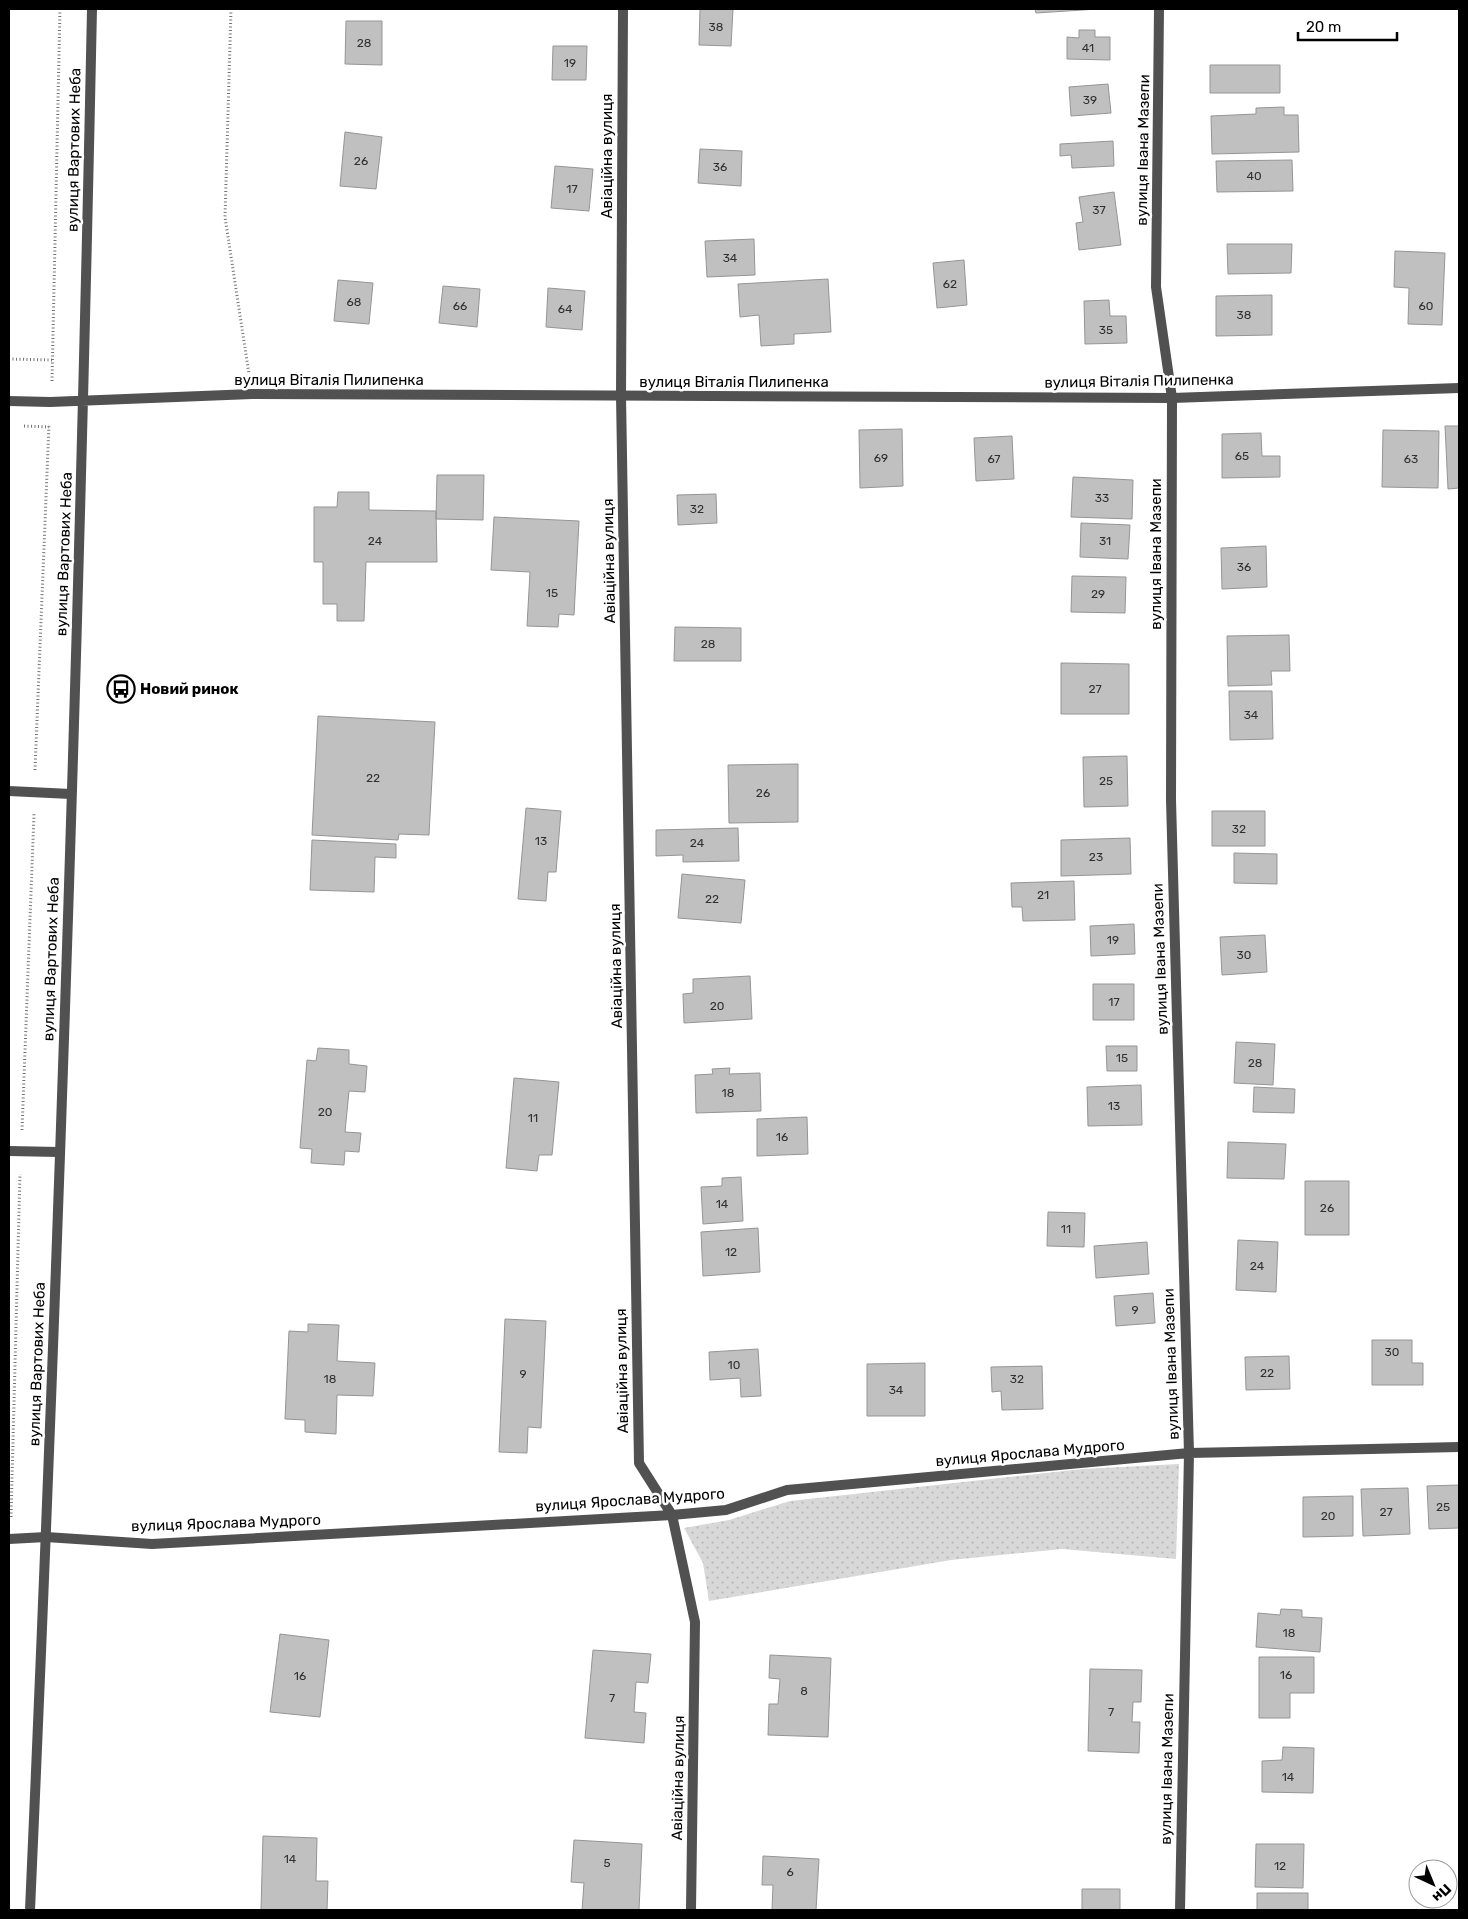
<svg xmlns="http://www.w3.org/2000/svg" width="1468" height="1919" viewBox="0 0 1468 1919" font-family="Rubik,sans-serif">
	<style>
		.grass { fill: url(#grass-dots) }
		.building { fill: #c0c0c0; stroke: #959595 }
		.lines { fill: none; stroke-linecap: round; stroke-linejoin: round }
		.path { stroke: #737373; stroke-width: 3; stroke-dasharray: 1 2.5; stroke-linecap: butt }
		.service { stroke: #515151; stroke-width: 10 }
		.minor { stroke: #515151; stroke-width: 10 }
		.tertiary { stroke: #515151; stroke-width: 10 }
		.labels { text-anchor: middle; stroke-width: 5; stroke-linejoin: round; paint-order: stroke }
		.number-label { font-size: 12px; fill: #303030 }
		.street-label { font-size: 15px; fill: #000; stroke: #fff }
		.poi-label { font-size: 15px; font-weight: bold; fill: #000; stroke: #fff; text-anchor: start }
	</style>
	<defs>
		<pattern id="grass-dots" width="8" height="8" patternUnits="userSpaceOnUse" patternTransform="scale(1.25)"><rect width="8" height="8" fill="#d8d8d8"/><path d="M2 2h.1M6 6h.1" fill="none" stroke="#b8b8b8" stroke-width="1.8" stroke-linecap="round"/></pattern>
	</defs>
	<rect width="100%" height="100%" fill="#fff"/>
	<!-- grass -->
	<path class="grass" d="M1179,1464l-3,95 -114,-10 -111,11 -242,41 -6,-38 -19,-35 45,-8 61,-19 293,-32z"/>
	<!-- building -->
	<path class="building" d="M700,9h33l-2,37 -32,-1z
		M1035,9h63l-62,4z
		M346,21h36v44l-37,-1z
		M1079,30h16v7h15v23l-43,-1v-22l12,1z
		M553,46h34l-1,34h-34z
		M1210,65h70v28h-70z
		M1108,84l3,29 -40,3 -2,-29z
		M1284,107v8h14l1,37 -87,2 -1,-38 45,-2v-6z
		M345,132l37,5 -6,52 -36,-3z
		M1113,141l1,25 -42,2 -1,-13 -11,1v-12z
		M700,149l42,2 -1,35 -43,-3z
		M1292,160l1,31 -76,1 -1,-31z
		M555,166l38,3 -4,42 -38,-3z
		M1114,192l7,53 -42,5 -3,-27 7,-1 -4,-25z
		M754,239l1,36 -48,2 -2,-36z
		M1227,244h65l-1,29 -63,1z
		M1395,251l50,2 -3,72 -34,-1 1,-36 -15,-1z
		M964,260l3,45 -30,3 -4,-45z
		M828,279l3,53 -37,2v10l-33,2 -2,-31 -19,2 -2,-33z
		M338,280l35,3 -4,41 -35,-3z
		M443,286l37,3 -3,38 -38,-4z
		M548,288l37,3 -3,39 -36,-3z
		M1272,295v40l-56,1v-40z
		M1109,300l1,16h16l1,27 -42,1 -1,-43z
		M1445,426h14v62l-11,1z
		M902,429l1,57 -43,2 -1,-58z
		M1383,430l56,1 -1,57 -56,-1z
		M1261,433l1,23h18v21l-58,1v-44z
		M1012,436l2,43 -38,2 -2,-43z
		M437,475h47l-1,45 -47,-1z
		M1073,477l60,3 -1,39 -61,-2z
		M338,492h31v18l67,1 1,51h-71l-2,59h-27v-17h-14v-42h-9v-55h23z
		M716,494l1,29 -39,2 -1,-30z
		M494,517l85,4 -5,94 -15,-1 -1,13 -31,-1 3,-54 -39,-2z
		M1081,523l49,2 -2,34 -48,-2z
		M1266,546l1,41 -45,2 -1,-41z
		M1072,576l54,1 -1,36 -54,-1z
		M675,627l66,1v33h-67z
		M1289,635l1,36h-19l1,14 -44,1 -1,-50z
		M1061,663l68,1v50h-68z
		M1229,691h43l1,48 -43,1z
		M318,716l117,6 -6,113 -30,-1 -1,6 -86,-5z
		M1127,756l1,50 -44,1 -1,-50z
		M798,764v58l-69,1 -1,-58z
		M526,808l35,3 -5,61h-8l-2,29 -28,-2z
		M1212,811h53v35h-53z
		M738,828l1,33 -56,1v-7l-27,1v-26z
		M1130,838l1,36 -70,2v-36z
		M312,840l84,4v14l-21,-1 -1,35 -64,-2z
		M1234,853l43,1v30l-43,-1z
		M682,874l63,6 -4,43 -63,-5z
		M1074,881l1,39 -52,1 -1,-14h-10l-1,-24z
		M1134,924l1,30 -44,2 -1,-30z
		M1265,935l2,37 -45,3 -2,-38z
		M750,976l2,43 -68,4 -1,-29 10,-1v-14z
		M1093,984h41v36h-41z
		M1236,1042l39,2 -2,41 -39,-2z
		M1106,1046h31v25h-30z
		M318,1048l31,2v14l18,2 -2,26 -16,-1 -4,41 16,1 -2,19 -14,-1 -1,14 -33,-2 1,-14 -12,-1 7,-88 9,1z
		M730,1068l-1,6 31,-1 1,38 -65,2 -1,-38 18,-1 -1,-5z
		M514,1078l45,4 -7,73h-13l-2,16 -31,-3z
		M1141,1085l1,40 -54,1 -1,-39z
		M1254,1087l41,2 -1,24 -41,-1z
		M807,1117l1,37 -51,2v-37z
		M1228,1142l58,2 -2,35 -57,-1z
		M741,1177l2,44 -40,3 -2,-37 21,-1v-8z
		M1305,1181h44v54h-44z
		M1048,1212l37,1 -1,34 -37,-1z
		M758,1228l2,44 -57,4 -2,-44z
		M1238,1240l40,2 -2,50 -40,-2z
		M1147,1242l2,32 -53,4 -2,-32z
		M1153,1293l2,30 -39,3 -2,-30z
		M505,1319l41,2 -5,107 -13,-1 -1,26 -28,-1z
		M308,1324l31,1 -2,36 38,2 -2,33 -36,-1 -1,39 -31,-2v-12l-20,-1 4,-88 19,1z
		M1372,1340h40v23h11v22h-51z
		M758,1349l3,47 -20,1 -1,-19 -30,2 -1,-28z
		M1289,1356l1,33 -44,1 -1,-33z
		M925,1363v53h-58v-52z
		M1042,1366l1,43 -41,1 -1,-19 -9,1 -1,-25z
		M1459,1485v43l-30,1 -2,-43z
		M1408,1488l2,46 -47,2 -2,-47z
		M1353,1496v40l-50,1v-40z
		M1281,1609l21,1v7l20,1 -2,34 -64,-5 2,-34 22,2z
		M280,1634l49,6 -9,77 -50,-5z
		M593,1650l58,4 -3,29 -12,-1 -2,30 12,1 -2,30 -59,-5z
		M770,1655l61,3 -3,79 -60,-2 1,-31h9l2,-25 -11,-1z
		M1259,1657h55v36h-24v25h-31z
		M1090,1669l52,1 -1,32h-8l-1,20h8l-1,31 -51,-2z
		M1283,1747l31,1 -1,45 -51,-1v-31l20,-1z
		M263,1836l54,2 -1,43h12l-1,29h-66z
		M574,1840l68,4 -3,66h-57l2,-27 -13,-1z
		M1256,1844h48l-1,44 -48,-1z
		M763,1856l56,3 -3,51h-44l1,-25h-11z
		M1082,1889h38v21h-38z
		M1257,1893h51v17h-51z"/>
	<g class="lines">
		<!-- path -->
		<path class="path" d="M231,9l-6,208 24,157
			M9,359l44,1
			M52,381l8,-372
			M24,426l25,1
			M35,770l14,-346
			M22,1130l12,-316
			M11,1517l9,-343"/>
		<!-- service -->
		<path class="service" d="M9,791l62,3
			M9,1151l50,1"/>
		<!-- minor -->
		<path class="minor" d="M623,9l-2,387 18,1067 33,52 23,107 -4,288
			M1159,9l-3,278 16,111 -1,402 18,653 -9,457
			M9,1539l37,-2 106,7 520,-29 54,-5 61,-20 402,-37 270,-6"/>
		<!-- tertiary -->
		<path class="tertiary" d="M9,401l41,1 202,-8 920,4 287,-10
			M30,1910c28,-633 49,-1267 62,-1901"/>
	</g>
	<!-- icons -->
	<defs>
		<g id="bus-ring" transform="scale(1.4375)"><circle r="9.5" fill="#fff" stroke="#000" stroke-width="1.5"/><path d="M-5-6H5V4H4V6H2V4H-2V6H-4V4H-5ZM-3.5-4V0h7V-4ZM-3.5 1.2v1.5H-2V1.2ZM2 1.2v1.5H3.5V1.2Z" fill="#000"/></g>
	</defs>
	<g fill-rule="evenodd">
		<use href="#bus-ring" x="121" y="689"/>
	</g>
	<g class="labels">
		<!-- number labels -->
		<g class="number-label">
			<text x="716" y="31">38</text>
			<text x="364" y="47">28</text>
			<text x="1088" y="52">41</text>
			<text x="570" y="67">19</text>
			<text x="1090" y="104">39</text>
			<text x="361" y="165">26</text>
			<text x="720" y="171">36</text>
			<text x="1254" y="180">40</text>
			<text x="572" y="193">17</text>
			<text x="1099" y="214">37</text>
			<text x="730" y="262">34</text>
			<text x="950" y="288">62</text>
			<text x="354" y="306">68</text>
			<text x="460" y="310">66</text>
			<text x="1426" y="310">60</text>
			<text x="565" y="313">64</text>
			<text x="1244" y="319">38</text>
			<text x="1106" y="334">35</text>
			<text x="1242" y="460">65</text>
			<text x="881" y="462">69</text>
			<text x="994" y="463">67</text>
			<text x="1411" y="463">63</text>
			<text x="1102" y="502">33</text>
			<text x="697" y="513">32</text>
			<text x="375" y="545">24</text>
			<text x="1105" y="545">31</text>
			<text x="1244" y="571">36</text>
			<text x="552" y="597">15</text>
			<text x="1098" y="598">29</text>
			<text x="708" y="648">28</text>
			<text x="1095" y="693">27</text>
			<text x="1251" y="719">34</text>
			<text x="373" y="782">22</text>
			<text x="1106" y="785">25</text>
			<text x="763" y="797">26</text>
			<text x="1239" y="833">32</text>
			<text x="541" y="845">13</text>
			<text x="697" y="847">24</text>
			<text x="1096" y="861">23</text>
			<text x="1043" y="899">21</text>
			<text x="712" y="903">22</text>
			<text x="1113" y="944">19</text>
			<text x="1244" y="959">30</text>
			<text x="1114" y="1006">17</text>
			<text x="717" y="1010">20</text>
			<text x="1122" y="1062">15</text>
			<text x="1255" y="1067">28</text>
			<text x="728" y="1097">18</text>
			<text x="1114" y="1110">13</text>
			<text x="325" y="1116">20</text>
			<text x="533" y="1122">11</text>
			<text x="782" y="1141">16</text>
			<text x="722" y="1208">14</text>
			<text x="1327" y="1212">26</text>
			<text x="1066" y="1233">11</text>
			<text x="731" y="1256">12</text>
			<text x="1257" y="1270">24</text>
			<text x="1135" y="1314">9</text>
			<text x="1392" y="1356">30</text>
			<text x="734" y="1369">10</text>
			<text x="1267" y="1377">22</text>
			<text x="523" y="1378">9</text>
			<text x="330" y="1383">18</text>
			<text x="1017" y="1383">32</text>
			<text x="896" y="1394">34</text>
			<text x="1443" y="1511">25</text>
			<text x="1386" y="1516">27</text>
			<text x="1328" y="1520">20</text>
			<text x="1289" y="1637">18</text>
			<text x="1286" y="1679">16</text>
			<text x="300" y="1680">16</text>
			<text x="804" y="1695">8</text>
			<text x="612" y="1702">7</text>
			<text x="1111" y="1716">7</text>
			<text x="1288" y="1781">14</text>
			<text x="290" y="1863">14</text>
			<text x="607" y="1867">5</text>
			<text x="1280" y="1870">12</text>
			<text x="790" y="1876">6</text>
		</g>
		<!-- street labels -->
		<g class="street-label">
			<text transform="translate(74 150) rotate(-89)" y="5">вулиця Вартових Неба</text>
			<text transform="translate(1143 150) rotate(-89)" y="5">вулиця Івана Мазепи</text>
			<text transform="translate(607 156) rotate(-90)" y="5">Авіаційна вулиця</text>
			<text x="329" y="385">вулиця Віталія Пилипенка</text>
			<text transform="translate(1139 381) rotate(-1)" y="5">вулиця Віталія Пилипенка</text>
			<text x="734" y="387">вулиця Віталія Пилипенка</text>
			<text transform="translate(64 554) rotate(-88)" y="5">вулиця Вартових Неба</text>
			<text transform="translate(1156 554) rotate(-90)" y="5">вулиця Івана Мазепи</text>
			<text transform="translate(609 561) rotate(-91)" y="5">Авіаційна вулиця</text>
			<text transform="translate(51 959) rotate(-88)" y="5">вулиця Вартових Неба</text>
			<text transform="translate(1160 959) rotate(-92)" y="5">вулиця Івана Мазепи</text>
			<text transform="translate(616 966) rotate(-91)" y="5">Авіаційна вулиця</text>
			<text transform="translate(37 1364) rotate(-88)" y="5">вулиця Вартових Неба</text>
			<text transform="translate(1171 1364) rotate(-92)" y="5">вулиця Івана Мазепи</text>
			<text transform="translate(622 1371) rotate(-91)" y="5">Авіаційна вулиця</text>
			<text transform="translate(1030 1453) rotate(-5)" y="5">вулиця Ярослава Мудрого</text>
			<text transform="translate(630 1500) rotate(-4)" y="5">вулиця Ярослава Мудрого</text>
			<text transform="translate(226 1523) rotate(-2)" y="5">вулиця Ярослава Мудрого</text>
			<text transform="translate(1167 1769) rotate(-89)" y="5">вулиця Івана Мазепи</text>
			<text transform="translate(678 1778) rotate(-89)" y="5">Авіаційна вулиця</text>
		</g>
		<!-- poi labels -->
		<g class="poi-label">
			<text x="140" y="694">Новий ринок</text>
		</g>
	</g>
	<!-- border -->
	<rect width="1468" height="1919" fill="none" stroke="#000000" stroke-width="20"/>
	<!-- north arrow -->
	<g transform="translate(1433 1884) rotate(136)"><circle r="24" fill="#ffffff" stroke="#999999"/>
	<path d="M0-4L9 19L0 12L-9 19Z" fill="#000000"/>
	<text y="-8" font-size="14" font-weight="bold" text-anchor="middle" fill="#000000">Пн</text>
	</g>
	<!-- scale -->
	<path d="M1298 32v8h99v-8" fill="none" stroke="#000000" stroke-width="2.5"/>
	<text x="1306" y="32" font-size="15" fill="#000000" stroke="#ffffff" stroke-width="4" paint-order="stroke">20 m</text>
</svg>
